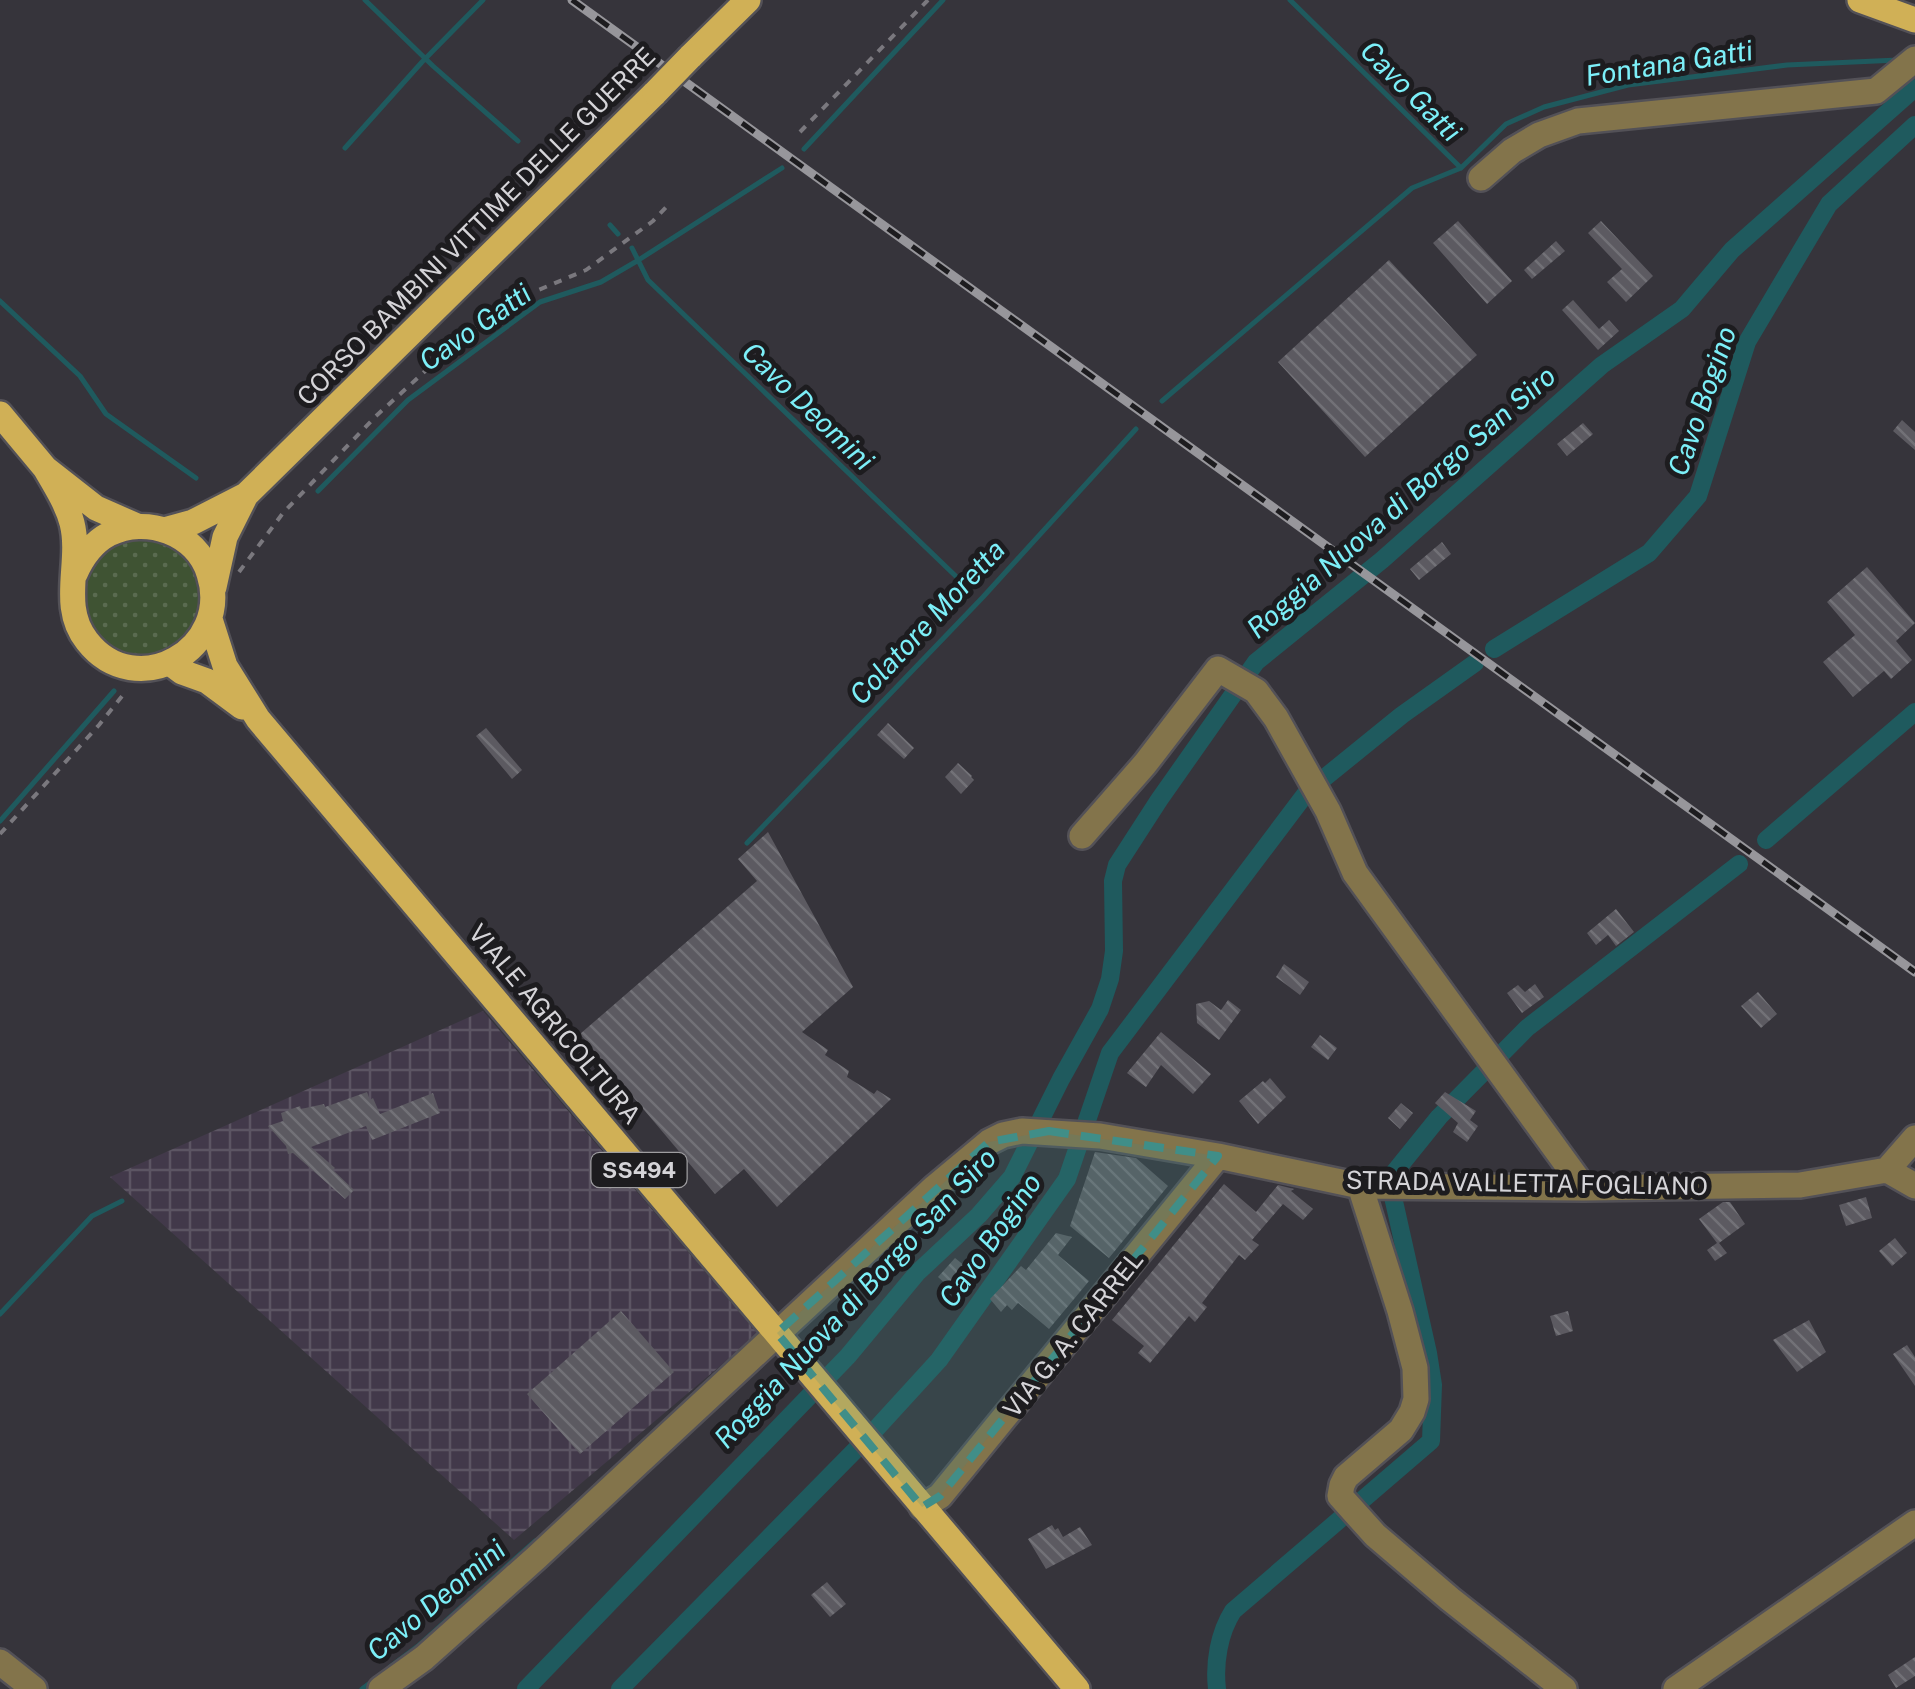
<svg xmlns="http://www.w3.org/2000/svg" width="1915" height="1689" viewBox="0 0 1915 1689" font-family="'Public Sans',sans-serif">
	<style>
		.industrial { fill: url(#industrial-grid) }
		.grass { fill: url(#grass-dots) }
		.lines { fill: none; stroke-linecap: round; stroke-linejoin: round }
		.stream { stroke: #1f5a5e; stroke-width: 5 }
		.canal { stroke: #1f5a5e; stroke-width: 18 }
		.building { fill: url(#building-back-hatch) }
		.minor-casing { stroke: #535157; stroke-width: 30 }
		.major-casing { stroke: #535157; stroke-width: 30 }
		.path { stroke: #7a787e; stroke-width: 4; stroke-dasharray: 8 8; stroke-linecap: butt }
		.minor { stroke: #83744b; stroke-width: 25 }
		.major { stroke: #d0b056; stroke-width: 25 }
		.rail-casing { stroke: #97969b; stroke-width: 9 }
		.rail { stroke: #1d1c1f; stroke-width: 5; stroke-dasharray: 15; stroke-linecap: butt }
		.major-bridge-casing { stroke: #535157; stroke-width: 30; stroke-linecap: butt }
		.major-bridge { stroke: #d0b056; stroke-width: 25 }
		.marked { fill: #408e88; fill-opacity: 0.2; stroke: #408e88; stroke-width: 8; stroke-dasharray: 20 12; stroke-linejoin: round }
		.labels { text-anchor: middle; stroke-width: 10; stroke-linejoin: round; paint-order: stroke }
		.shield { fill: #1d1c1f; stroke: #9e9da0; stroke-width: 2.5 }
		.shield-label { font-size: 22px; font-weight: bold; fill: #d5d4d8 }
		.street-label { font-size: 25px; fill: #d5d4d8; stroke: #1d1c1f }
		.water-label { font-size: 28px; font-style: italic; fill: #7ceff8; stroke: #1d1c1f }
	</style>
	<defs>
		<pattern id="industrial-grid" width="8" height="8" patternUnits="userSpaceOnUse" patternTransform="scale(2.5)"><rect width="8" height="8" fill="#42394a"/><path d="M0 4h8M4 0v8" fill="none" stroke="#5c5563"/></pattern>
		<pattern id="grass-dots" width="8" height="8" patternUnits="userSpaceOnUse" patternTransform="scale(2.5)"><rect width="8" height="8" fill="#3f5333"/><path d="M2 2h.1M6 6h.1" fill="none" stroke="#5a6b50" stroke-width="1.8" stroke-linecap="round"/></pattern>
		<pattern id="building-back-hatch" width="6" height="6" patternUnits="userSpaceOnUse" patternTransform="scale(2.5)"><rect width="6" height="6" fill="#5c5a61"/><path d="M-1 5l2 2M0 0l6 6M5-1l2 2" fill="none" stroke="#727177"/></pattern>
	</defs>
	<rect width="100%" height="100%" fill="#36343b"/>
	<!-- industrial -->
	<path class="industrial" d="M483,1011l275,323 -244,206 -404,-363z"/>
	<!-- grass -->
	<path class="grass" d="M84 596a59 59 0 1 1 118 0a59 59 0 1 1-118 0Z"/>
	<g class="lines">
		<!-- stream -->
		<path class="stream" d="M365,0l68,66 85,75
			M1290,0l171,168
			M345,148l77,-86 61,-62
			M804,149l139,-149
			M610,225l8,9
			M632,248l16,32 318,306
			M0,301l80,75 26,38 90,64
			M1162,401l250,-213 49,-20 45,-44 38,-17 84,-22 159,-20 111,-5
			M318,491l90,-91 132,-98 61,-20 36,-21 145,-93
			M0,821l114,-130
			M747,843l236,-246 153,-168
			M0,1314l92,-98 30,-15
			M390,1667l28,-21 117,-105
			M362,1689l12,-9"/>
		<!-- canal -->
		<path class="canal" d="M1494,649l155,-96 49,-57 49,-154 82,-138 86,-79
			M1766,840l149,-128
			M526,1689l322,-333 69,-83 62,-58 33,-38 49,-98 39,-70 10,-30 4,-28 -1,-70 4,-16 42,-65 97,-138 126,-102 220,-195 80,-56 50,-59 183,-162
			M620,1689l255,-259 64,-70 128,-181 43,-126 197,-261 95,-77 73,-52
			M1217,1689c-3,-26 2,-56 16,-78l198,-170 2,-56 -5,-32 -39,-174 50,-62 88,-89 212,-164"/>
	</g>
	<!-- building -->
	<path class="building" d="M1458,221l54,60 -25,23 -54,-61z
		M1601,221l52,55 -27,26 -19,-20 15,-13 -34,-36z
		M1556,241l9,10 -33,28 -8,-9z
		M1389,260l88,95 -112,102 -87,-95z
		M1573,300l26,29 10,-9 10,11 -21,19 -36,-40z
		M1902,420l13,12v18l-22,-19z
		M1583,423l10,11 -26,22 -10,-12z
		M1442,542l9,12 -32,26 -9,-11z
		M1867,567l48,56 -19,18 16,19 -21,19 -7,-8 -31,26 -30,-35 32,-27 -28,-33z
		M888,723l26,25 -10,11 -27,-24z
		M486,728l36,42 -10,9 -36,-43z
		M958,763l14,13 -1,1 3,3 -13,14 -16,-17z
		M768,832l85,155 -51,45 26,18 -3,5 24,16 -2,6 27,17 3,-4 14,9 -114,108 -33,-38 -29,25 -135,-160 177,-153 -19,-22z
		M1616,909l18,23 -18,14 -8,-11 -12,10 -9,-12z
		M1284,964l25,18 -9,13 -24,-18z
		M1535,984l9,13 -22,16 -15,-20 11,-8 7,7z
		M1758,992l19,22 -16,14 -20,-22z
		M1228,1000l13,10 -22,30 -22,-17 -1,-19 13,-3 12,9z
		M1161,1032l50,42 -18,20 -32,-29 -15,22 -19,-14z
		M1320,1035l17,13 -9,12 -17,-13z
		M1270,1078l16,19 -28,27 -19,-23 24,-20 2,2z
		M367,1092l3,8 3,-2 7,16 53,-21 7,20 -68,27 -6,-14 -55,21 24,21 -2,2 21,20 -9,9 -52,-46 -5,1 -2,-8 -18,-20 15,-5 -2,-8 19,-7 1,3 23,-5 1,3z
		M1445,1092l31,19 -6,9 8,6 -11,16 -14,-10 5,-9 -23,-20z
		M1401,1103l12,10 -13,16 -12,-11z
		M1095,1152l41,6 32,28 -59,72 -39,-32z
		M1224,1184l32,28 22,-27 16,4 -3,2 22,18 -10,11 -20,-16 -31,36 7,5 -14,15 -6,-5 -37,48 5,4 -12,15 -6,-6 -39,47 -12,-10 6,-7 -32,-26z
		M1866,1197l6,21 -26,8 -7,-21z
		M1723,1202h7l15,22 -26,19 8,10 -12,8 -8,-11 10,-7 -18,-24z
		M1056,1233l16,4 -14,18 31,26 -40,48 -31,-26 -6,7 -5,-5 -6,7 -11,-13 31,-33 5,4z
		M1895,1238l12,15 -15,13 -13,-15z
		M955,1258l11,9 -17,20 -11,-10z
		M621,1311l53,61 -94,82 -53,-60z
		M1568,1311l5,20 -17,5 -6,-20z
		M1809,1320l17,32 -29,20 -24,-32z
		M1907,1345l8,12v29l-22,-32z
		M1052,1525l3,5 3,-2 5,9 17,-10 12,18 -46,24 -18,-30z
		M827,1582l19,22 -16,13 -19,-22z
		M1915,1657v19l-19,12 -8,-13z"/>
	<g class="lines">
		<!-- minor casing -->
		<g class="minor-casing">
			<path id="minor" d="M1481,178l31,-27 27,-16 39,-14 298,-30 39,-32
				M1082,836l63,-72 73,-95 38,22 20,27 52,93 27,62 229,315
				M1887,1170l28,16
				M1360,1186l40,125 15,57 1,31 -4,13 -11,18 -55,47 -4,8 -2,11 35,39 75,64 114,90
				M922,1507l18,-11 278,-340
				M0,1662l34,27
				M381,1689l43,-31 113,-101 398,-370 54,-45 14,-7 19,-4 78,5 118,20 142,30 224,2 216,-3 87,-15 28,-32
				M1676,1689l239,-166"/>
		</g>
		<!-- major casing -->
		<g class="major-casing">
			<path id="major" d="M1860,0l55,20
				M690,57l58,-57
				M0,414l45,54 51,40 41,18
				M45,468c10,17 22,36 27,55 10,40 -13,83 15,118 49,63 146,8 122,-67 -12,-41 -63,-59 -100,-40 -17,9 -27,24 -34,40
				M164,530l29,-8 53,-27 409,-402
				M214,587l11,-50 21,-42
				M210,619l15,47 33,53 819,970
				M170,663l12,9 25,9 35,26"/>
		</g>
		<!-- path -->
		<path class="path" d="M800,132l128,-132
			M239,572l44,-59 93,-97 80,-73 54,-41 76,-32 67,-49 18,-19
			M0,834l99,-109 28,-35"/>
		<!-- minor -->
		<use href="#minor" class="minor"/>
		<!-- major -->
		<use href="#major" class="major"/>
		<!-- rail casing -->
		<g class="rail-casing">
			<path id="rail" d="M572,0l1343,972"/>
		</g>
		<!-- rail -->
		<use href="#rail" class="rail"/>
		<!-- major-bridge casing -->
		<g class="major-bridge-casing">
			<path id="major-bridge" d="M655,93l35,-36"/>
		</g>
		<!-- major-bridge -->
		<use href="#major-bridge" class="major-bridge"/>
	</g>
	<!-- marked area -->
	<path class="marked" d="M1049,1131l169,25 -278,340 -18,11 -145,-174 212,-191z"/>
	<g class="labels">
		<!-- shield labels -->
		<rect class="shield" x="591.5" y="1153" width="95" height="34" rx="8"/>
		<g class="shield-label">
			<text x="639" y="1178">SS494</text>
		</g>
		<!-- street labels -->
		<g class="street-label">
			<text transform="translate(476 226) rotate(-45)" y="9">CORSO BAMBINI VITTIME DELLE GUERRE</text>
			<text transform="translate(555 1024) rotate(50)" y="9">VIALE AGRICOLTURA</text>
			<text transform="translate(1527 1183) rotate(1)" y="9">STRADA VALLETTA FOGLIANO</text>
			<text transform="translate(1073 1334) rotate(-51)" y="9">VIA G. A. CARREL</text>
		</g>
		<!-- water labels -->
		<g class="water-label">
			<text transform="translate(1669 63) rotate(-9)" y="10">Fontana Gatti</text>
			<text transform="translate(1411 91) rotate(45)" y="10">Cavo Gatti</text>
			<text transform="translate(475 327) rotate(-35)" y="10">Cavo Gatti</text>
			<text transform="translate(1702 401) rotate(-71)" y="10">Cavo Bogino</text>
			<text transform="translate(808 406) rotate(44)" y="10">Cavo Deomini</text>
			<text transform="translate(1401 502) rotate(-41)" y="10">Roggia Nuova di Borgo San Siro</text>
			<text transform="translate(927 622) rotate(-47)" y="10">Colatore Moretta</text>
			<text transform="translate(990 1240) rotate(-55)" y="10">Cavo Bogino</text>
			<text transform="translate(855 1298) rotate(-47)" y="10">Roggia Nuova di Borgo San Siro</text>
			<text transform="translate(436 1600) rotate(-40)" y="10">Cavo Deomini</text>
		</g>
	</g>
</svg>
